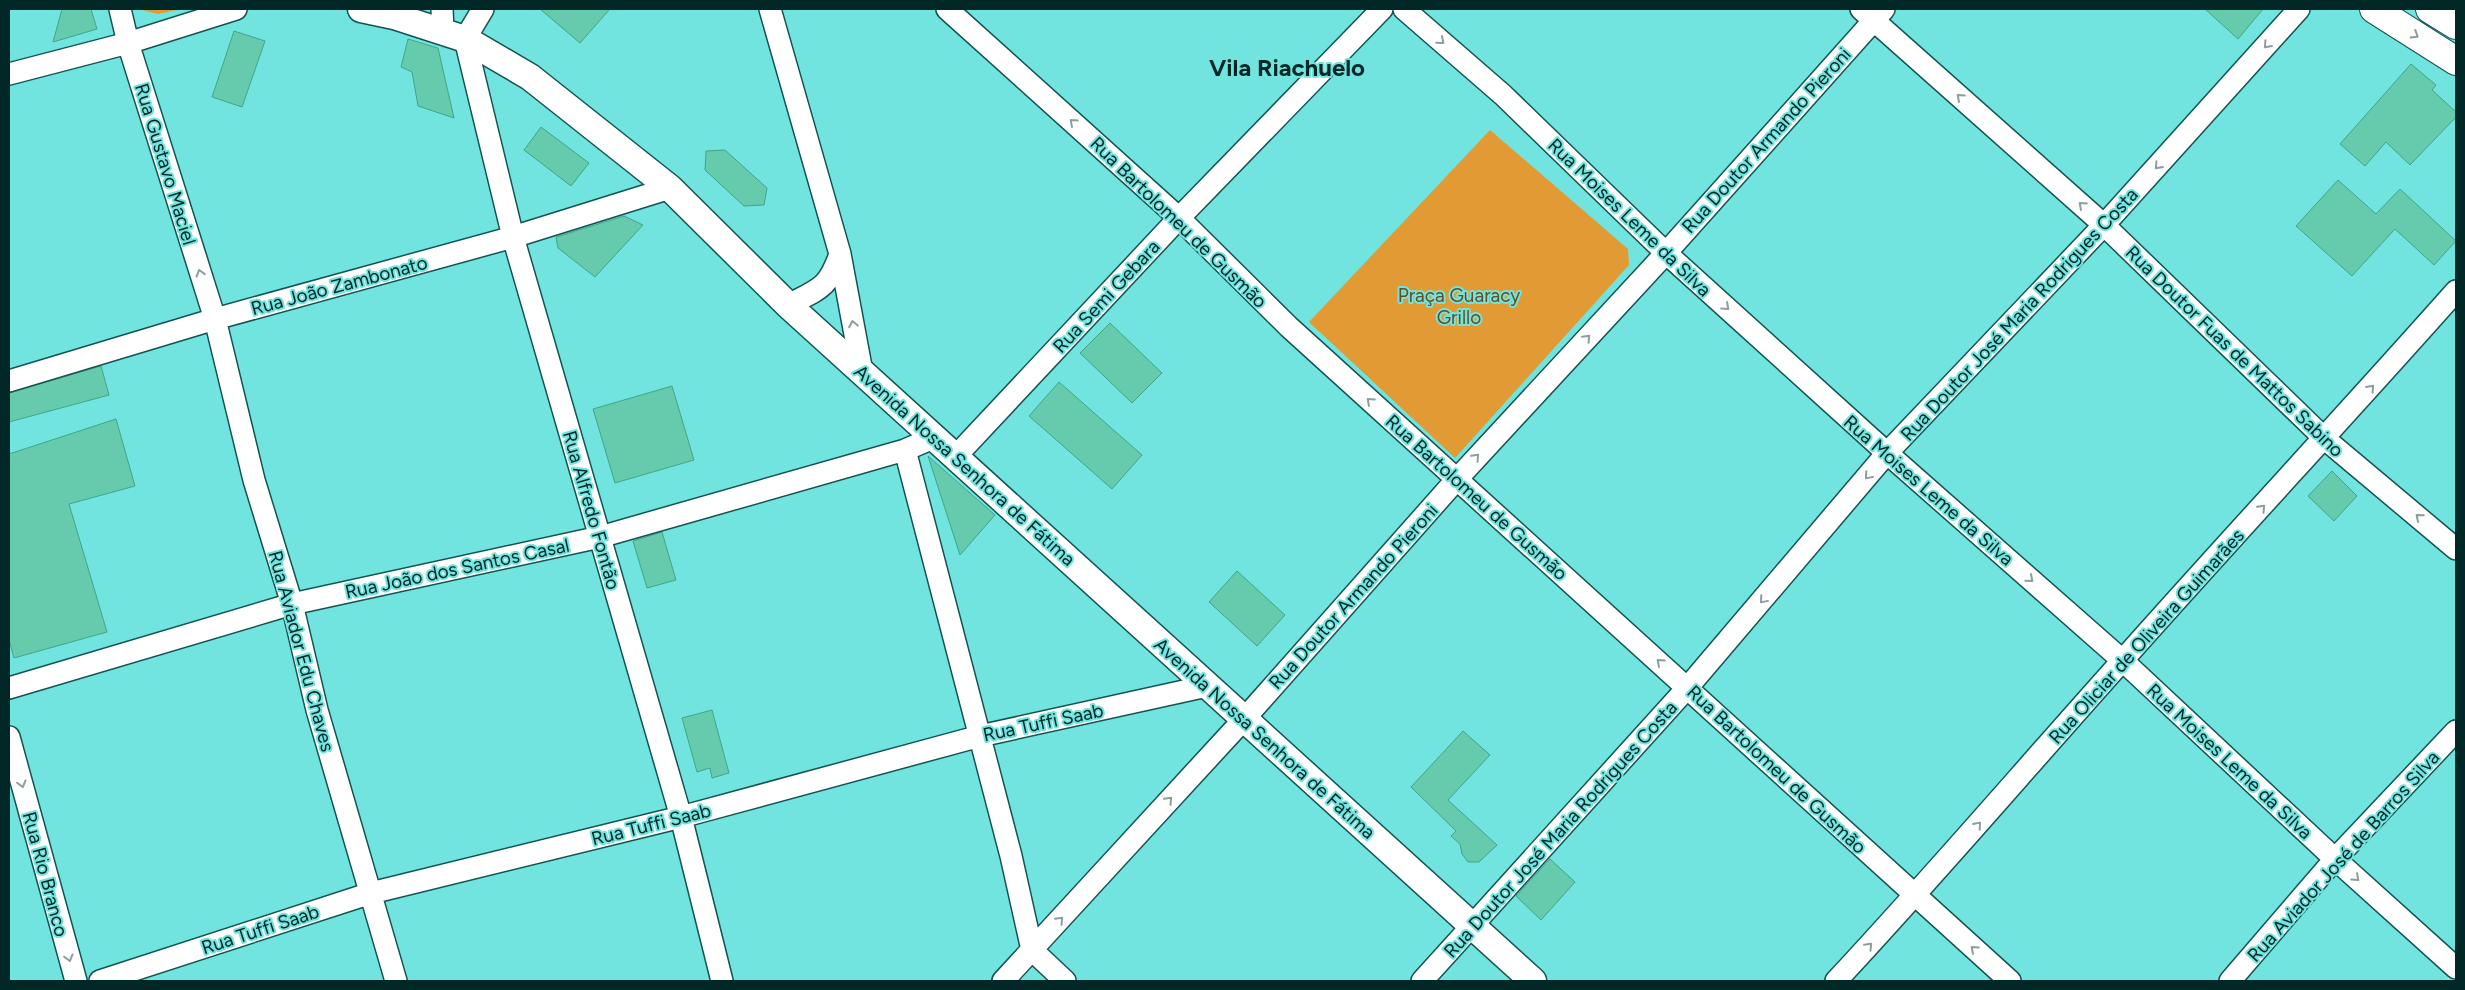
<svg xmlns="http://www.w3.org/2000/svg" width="2465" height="990" viewBox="0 0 2465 990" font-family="Figtree,sans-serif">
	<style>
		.green { fill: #e19a34 }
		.building { fill: #66caac; stroke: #3fa68a }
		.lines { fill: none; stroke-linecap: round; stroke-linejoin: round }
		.minor-casing { stroke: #135452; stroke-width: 24 }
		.tertiary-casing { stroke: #135452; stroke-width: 29 }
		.secondary-casing { stroke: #135452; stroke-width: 30 }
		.minor { stroke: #fff; stroke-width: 21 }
		.tertiary { stroke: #fff; stroke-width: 26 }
		.secondary { stroke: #fff; stroke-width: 28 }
		.oneway { stroke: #8d9e9d }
		.labels { text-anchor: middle; stroke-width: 4; stroke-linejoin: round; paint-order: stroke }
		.street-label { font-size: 19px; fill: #012726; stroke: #72e4df }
		.park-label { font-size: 19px; fill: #6b4a1d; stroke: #72e4df }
		.district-label { font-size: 24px; font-weight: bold; fill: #012726; stroke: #72e4df }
	</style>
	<rect width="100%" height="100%" fill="#72e4df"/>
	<!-- green -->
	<path class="green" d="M138,9h43l-23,5z
		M1490,130l138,119 1,16 -174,193 -146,-136z"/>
	<!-- building -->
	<path class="building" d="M62,9h29l6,20 -44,13z
		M540,9h70l-30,34z
		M2205,9h58l-25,30z
		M234,31l31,10 -23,66 -30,-10z
		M408,39l30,9 16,70 -36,-12 -6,-34 -11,-5z
		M2411,64l25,21 -4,5 24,22v5l-46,48 -24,-23 -21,24 -25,-22z
		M541,127l48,36 -18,23 -47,-36z
		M725,150l42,38 -3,17 -20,1 -39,-36 1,-19z
		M2338,180l38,34 24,-25 56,52 -22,24 -39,-36 -43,47 -56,-50z
		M624,216l19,9 -48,52 -37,-29 -2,-11z
		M1110,323l52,50 -30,30 -52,-50z
		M101,366l8,29 -100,27v-29z
		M1059,382l83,73 -30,34 -83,-73z
		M672,386l22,74 -79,23 -22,-74z
		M116,419l19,67 -66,18 38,128 -93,26 -5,-18v-186z
		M928,456l67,59 -35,40z
		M2332,471l25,25 -23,25 -26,-25z
		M662,532l14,48 -29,8 -14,-47z
		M1237,571l48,44 -28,31 -48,-44z
		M712,710l17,63 -17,5 -2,-10 -13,4 -15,-54z
		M1463,731l27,24 -42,45 49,45 -18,17h-11l-6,-8 -2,-10 -9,-8 5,-5 -45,-44z
		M1550,859l25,23 -34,38 -25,-24z"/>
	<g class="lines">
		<!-- minor casing -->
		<g class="minor-casing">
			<path id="minor" d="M120,9l8,34 87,276 39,161 38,124 25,106 79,271
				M442,9l1,23
				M483,9l-18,30 48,198 168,580 41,164
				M770,9l70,245
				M947,9l232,209 110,109 721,654
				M1404,9l99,86 163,158 221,200 235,207 213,199 121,109
				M1861,9l243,216 221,214 131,110
				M9,74l119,-31 108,-34
				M788,305c31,-16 40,-16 52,-51l22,118
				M9,381l206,-62 298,-82 157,-49
				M905,450l106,406 21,94 33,31
				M956,456l223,-238 203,-209
				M9,688l283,-84 308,-67 305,-87 28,-12
				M9,737l67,244
				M100,981l271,-88 310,-76 299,-81 227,-50
				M1003,981l242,-263 212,-239 209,-226 218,-244
				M1422,981l266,-294 199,-234 217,-228 195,-216
				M1836,981c98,-105 190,-213 286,-320 110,-124 224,-246 334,-370
				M2230,981l105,-122 121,-128"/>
		</g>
		<!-- tertiary casing -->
		<g class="tertiary-casing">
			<path id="tertiary" d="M361,9l33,7 71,23 65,38 140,111 118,117 745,676"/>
		</g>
		<!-- secondary casing -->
		<g class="secondary-casing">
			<path id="secondary" d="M2374,9l82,52
				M2430,9l26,16"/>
		</g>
		<!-- minor -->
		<use href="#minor" class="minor"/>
		<!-- tertiary -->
		<use href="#tertiary" class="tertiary"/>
		<!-- secondary -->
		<use href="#secondary" class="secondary"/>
	</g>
	<!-- one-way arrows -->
	<defs><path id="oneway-chevron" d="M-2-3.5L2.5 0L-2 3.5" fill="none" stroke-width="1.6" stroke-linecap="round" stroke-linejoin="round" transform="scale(1.25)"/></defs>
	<g class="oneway">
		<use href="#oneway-chevron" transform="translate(2415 35) rotate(32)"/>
		<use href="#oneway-chevron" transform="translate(1441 41) rotate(41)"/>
		<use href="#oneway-chevron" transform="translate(2267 45) rotate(132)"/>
		<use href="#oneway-chevron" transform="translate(1960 97) rotate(-138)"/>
		<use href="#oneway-chevron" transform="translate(1073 122) rotate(-138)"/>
		<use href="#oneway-chevron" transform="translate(2158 166) rotate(132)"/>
		<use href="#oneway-chevron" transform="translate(2082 205) rotate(-138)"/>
		<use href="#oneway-chevron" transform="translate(200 273) rotate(-107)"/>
		<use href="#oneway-chevron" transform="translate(1726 307) rotate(42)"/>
		<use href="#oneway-chevron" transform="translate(853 324) rotate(-101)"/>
		<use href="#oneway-chevron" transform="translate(1587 338) rotate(-47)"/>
		<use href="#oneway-chevron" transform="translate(2371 388) rotate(-48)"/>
		<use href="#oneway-chevron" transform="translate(1370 401) rotate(-138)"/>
		<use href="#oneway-chevron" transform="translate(1476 457) rotate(-47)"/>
		<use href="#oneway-chevron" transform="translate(1868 476) rotate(130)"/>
		<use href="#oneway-chevron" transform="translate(2262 508) rotate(-47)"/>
		<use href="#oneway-chevron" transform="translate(2419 517) rotate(-140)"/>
		<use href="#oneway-chevron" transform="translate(2030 579) rotate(41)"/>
		<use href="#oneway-chevron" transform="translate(1763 600) rotate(130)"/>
		<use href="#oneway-chevron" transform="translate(1660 662) rotate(-138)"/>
		<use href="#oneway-chevron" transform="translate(22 784) rotate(75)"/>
		<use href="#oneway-chevron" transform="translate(1169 800) rotate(-47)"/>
		<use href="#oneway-chevron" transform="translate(1978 825) rotate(-49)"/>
		<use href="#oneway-chevron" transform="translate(2356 878) rotate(42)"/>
		<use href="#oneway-chevron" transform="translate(1060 920) rotate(-47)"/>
		<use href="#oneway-chevron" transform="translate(1869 946) rotate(-47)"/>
		<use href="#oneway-chevron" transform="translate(1974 949) rotate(-138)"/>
		<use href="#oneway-chevron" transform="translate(69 958) rotate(75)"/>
	</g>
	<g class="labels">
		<!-- street labels -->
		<g class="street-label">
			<text transform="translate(1766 140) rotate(-48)" y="7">Rua Doutor Armando Pieroni</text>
			<text transform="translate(166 164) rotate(73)" y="7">Rua Gustavo Maciel</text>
			<text transform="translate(1630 217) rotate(44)" y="7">Rua Moises Leme da Silva</text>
			<text transform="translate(1179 222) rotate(44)" y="7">Rua Bartolomeu de Gusmão</text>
			<text transform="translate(339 285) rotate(-15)" y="7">Rua João Zambonato</text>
			<text transform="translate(1106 296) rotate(-47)" y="7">Rua Semi Gebara</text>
			<text transform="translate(2019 314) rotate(-47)" y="7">Rua Doutor José Maria Rodrigues Costa</text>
			<text transform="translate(2235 351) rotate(44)" y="7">Rua Doutor Fuas de Mattos Sabino</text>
			<text transform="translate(965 465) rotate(42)" y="7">Avenida Nossa Senhora de Fátima</text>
			<text transform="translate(1929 490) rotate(41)" y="7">Rua Moises Leme da Silva</text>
			<text transform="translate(1477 497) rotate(42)" y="7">Rua Bartolomeu de Gusmão</text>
			<text transform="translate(592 510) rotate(74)" y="7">Rua Alfredo Fontão</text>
			<text transform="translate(457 568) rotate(-12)" y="7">Rua João dos Santos Casal</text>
			<text transform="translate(1353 596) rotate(-48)" y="7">Rua Doutor Armando Pieroni</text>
			<text transform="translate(2146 636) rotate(-48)" y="7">Rua Oliciar de Oliveira Guimarães</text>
			<text transform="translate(302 651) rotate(75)" y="7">Rua Aviador Edu Chaves</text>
			<text transform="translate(1043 722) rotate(-12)" y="7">Rua Tuffi Saab</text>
			<text transform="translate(1265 738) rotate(42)" y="7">Avenida Nossa Senhora de Fátima</text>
			<text transform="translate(2230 761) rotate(43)" y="7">Rua Moises Leme da Silva</text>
			<text transform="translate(1777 769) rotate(43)" y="7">Rua Bartolomeu de Gusmão</text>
			<text transform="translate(651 824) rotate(-14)" y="7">Rua Tuffi Saab</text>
			<text transform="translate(1560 829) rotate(-48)" y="7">Rua Doutor José Maria Rodrigues Costa</text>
			<text transform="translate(2343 856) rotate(-48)" y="7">Rua Aviador José de Barros Silva</text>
			<text transform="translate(46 874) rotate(75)" y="7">Rua Rio Branco</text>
			<text transform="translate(260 929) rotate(-18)" y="7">Rua Tuffi Saab</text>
		</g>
		<!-- park labels -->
		<g class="park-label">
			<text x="1459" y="302">Praça Guaracy<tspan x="1459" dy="22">Grillo</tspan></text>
		</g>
		<!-- district labels -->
		<g class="district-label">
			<text x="1287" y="76">Vila Riachuelo</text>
		</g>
	</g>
	<!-- border -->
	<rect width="2465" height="990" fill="none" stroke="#012726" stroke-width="20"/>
</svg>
